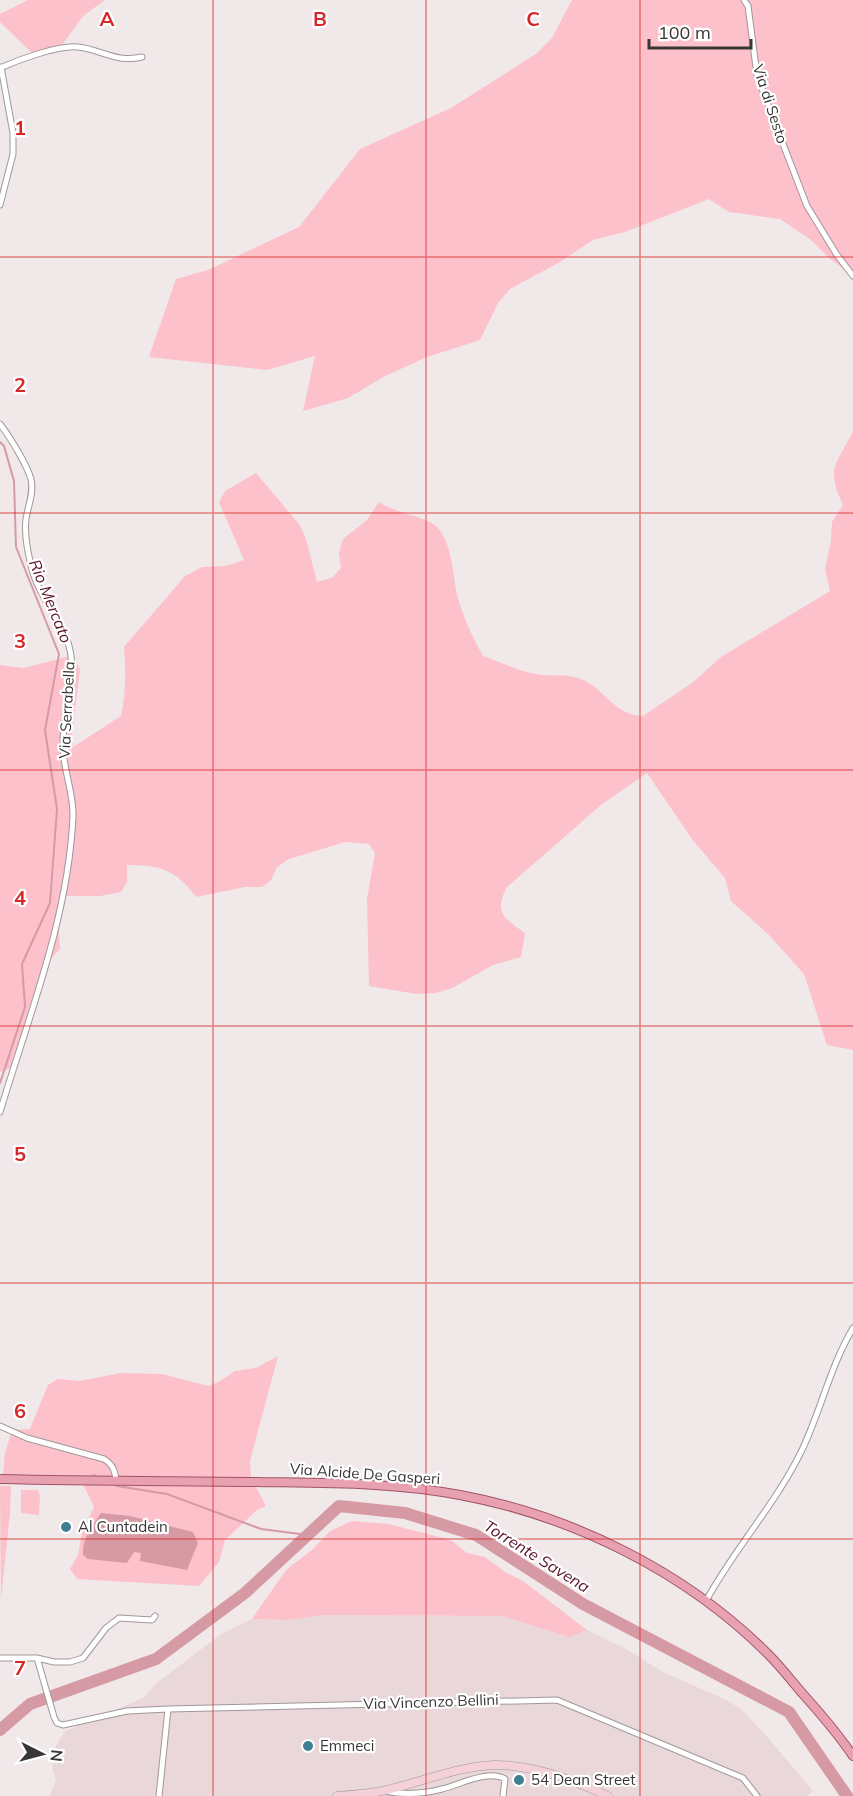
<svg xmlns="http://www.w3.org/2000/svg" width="853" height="1796" viewBox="0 0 853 1796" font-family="Mulish,sans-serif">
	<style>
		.built { fill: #e9d7da }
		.green { fill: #fcc1ca }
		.water { fill: #d69aa4 }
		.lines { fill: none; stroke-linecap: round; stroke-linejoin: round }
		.stream { stroke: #d69aa4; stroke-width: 2 }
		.river { stroke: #d69aa4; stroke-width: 12 }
		.street-casing { stroke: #a09899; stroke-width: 7 }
		.secondary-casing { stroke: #a09899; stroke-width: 9 }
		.primary-casing { stroke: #a15364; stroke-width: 10 }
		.street { stroke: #fff; stroke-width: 5 }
		.secondary { stroke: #f4d0d8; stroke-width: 8 }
		.primary { stroke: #e8a1b1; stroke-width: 8 }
		.grid { fill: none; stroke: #d62828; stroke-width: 1.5; stroke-opacity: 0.55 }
		.poi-dot { fill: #3e7f91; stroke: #fff; stroke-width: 2 }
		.labels { text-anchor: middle; stroke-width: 4.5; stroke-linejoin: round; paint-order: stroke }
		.street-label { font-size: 15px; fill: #393636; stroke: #fff }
		.poi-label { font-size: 15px; fill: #393636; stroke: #fff; text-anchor: start }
		.water-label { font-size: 16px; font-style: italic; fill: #581026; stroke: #fff }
		.grid-label { font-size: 20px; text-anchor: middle; font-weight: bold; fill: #d62828; stroke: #fff; stroke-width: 4.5; stroke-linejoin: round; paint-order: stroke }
	</style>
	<rect width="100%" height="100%" fill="#f1e8e9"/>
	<!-- built -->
	<path class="built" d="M324,1615l178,1 67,21 18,-7 39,19 35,22 65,29 15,9 28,30 44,52 -7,5h-756l6,-15 -4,-15 3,-18 9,-16 79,-34 15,-16 62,-47 32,-16 36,1z"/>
	<!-- green -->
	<path class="green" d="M28,0h77l-22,16 -21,29 -29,9 -33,-32v-8z
		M572,0h281v281l-7,-10 -17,-13 -18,-18 -31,-21 -51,-7 -20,-13 -84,33 -32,8 -33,22 -50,27 -12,14 -18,37 -53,17 -42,19 -37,22 -45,13 12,-55 -48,14 -118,-13 27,-78 32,-9 91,-43 61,-78 91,-41 85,-54 16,-16z
		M853,431v619l-26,-5 -23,-71 -34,-38 -39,-35 -6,-23 -33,-39 -45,-66 -46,32 -94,82c-14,26 -2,32 18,46l-4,24 -28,8 -41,23 -16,5 -20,1 -47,-8 -2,-87 8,-46 -6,-9 -24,-2 -56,17 -12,8 -6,13 -9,7h-17l-49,10c-20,-27 -35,-32 -69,-32v17l-6,10 -21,4h-34l-8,19 2,34 -9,10 -7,12 -1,15 -8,20 -4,18 -10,16 -4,17 -7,11 -10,4v-407l24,3 42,-11 9,3 5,9 -8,65 1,13 48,-31c5,-23 5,-45 3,-69l61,-71 17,-9 23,-1 19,-6 -25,-58 6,-11 31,-18 44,52 6,14 11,43 15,-4 9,-10 -2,-15 4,-14 24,-19 12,-18c17,12 47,14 58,25 17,19 15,51 22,75 6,19 14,36 24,54 17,6 35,15 52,18 16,3 30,-1 46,5 23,9 34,37 62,37l49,-33 29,-26 109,-66 -5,-22 6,-28 1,-19 11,-17c-18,-39 -6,-40 10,-74z
		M278,1356l-28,105 1,17 15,28 -9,4 -32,30 -6,22 -20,24 -122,-7 -7,-10 8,-14 4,-22 12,-26 -14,-29 -77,-3 2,-22 7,-23 18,-1 18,-44 10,-6 22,2 40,-8 42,1 47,12 11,-5 15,-10 21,-3z
		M0,1486h11l-1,27 -9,86z
		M21,1490h17l2,6 -1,19 -18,-2z
		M352,1521l36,3 63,16 16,13 18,4 20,15 18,9 64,49 -18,7 -67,-21 -178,-1 -36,5 -36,-1 34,-49 27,-21 17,-18z"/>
	<!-- water -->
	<path class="water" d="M101,1513l29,3 63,16 5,11 -11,27 -47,-9 1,-8 -7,-1 -7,11 -39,-4 -5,-4c-1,-16 9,-29 18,-42z"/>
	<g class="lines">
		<!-- stream -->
		<path class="stream" d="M0,442l4,4 10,35 2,66 43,107 -14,76 12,79 -7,94 -28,61 3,43 -25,76
			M94,1475l1,1
			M117,1486l50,8 94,35 47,6"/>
		<!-- river -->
		<path class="river" d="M0,1730l30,-26 126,-45 89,-66 94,-87 66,7 71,22 107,69 206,108 58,84"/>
		<!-- street casing -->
		<g class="street-casing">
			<path id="street" d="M744,0l4,6 9,69 16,43 34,88 30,49 16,21
				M0,68c18,-8 58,-23 78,-21 25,3 38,16 64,10
				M0,205l13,-51v-21l-12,-66
				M0,424c10,13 26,39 31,55 3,14 -3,27 -5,40 -2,16 2,35 6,50 7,28 29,50 37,77 9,32 -7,68 -6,100 0,24 11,47 10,71 -5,102 -44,198 -73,295
				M0,1426l27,12 77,21c9,6 11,11 12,22
				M706,1601c28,-52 70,-97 96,-151 19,-40 28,-83 51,-122
				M0,1658h37l17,59 3,6 6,2 64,-14 41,-2 389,-9 186,78 14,18
				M37,1658l17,4h16l13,-4 23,-30 13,-10 33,2 3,-4
				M385,1791c19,4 38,3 57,-2 17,-4 46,-20 63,-10l-2,17
				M159,1796l9,-87"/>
		</g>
		<!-- secondary casing -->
		<g class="secondary-casing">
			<path id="secondary" d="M337,1796c15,-1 30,-2 45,-5 37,-8 74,-24 111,-26 39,-1 80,15 115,31"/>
		</g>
		<!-- primary casing -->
		<g class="primary-casing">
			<path id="primary" d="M0,1479c85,2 171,2 256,3 68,1 137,0 204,13 113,21 226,77 308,159 12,12 23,26 34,39 18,20 36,41 51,63"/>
		</g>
		<!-- street -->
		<use href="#street" class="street"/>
		<!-- secondary -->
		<use href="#secondary" class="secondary"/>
		<!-- primary -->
		<use href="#primary" class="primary"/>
	</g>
	<!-- grid -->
	<path class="grid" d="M213,0v1796M426,0v1796M640,0v1796M0,257h853M0,513h853M0,770h853M0,1026h853M0,1283h853M0,1539h853"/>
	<!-- markers -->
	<g class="poi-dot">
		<circle cx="66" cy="1527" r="6"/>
		<circle cx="308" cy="1746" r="6"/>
		<circle cx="519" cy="1780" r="6"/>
	</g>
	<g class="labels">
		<!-- street labels -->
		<g class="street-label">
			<text transform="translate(770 104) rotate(72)" y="5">Via di Sesto</text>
			<text transform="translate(67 710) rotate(-87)" y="5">Via Serrabella</text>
			<text transform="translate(365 1474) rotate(4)" y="5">Via Alcide De Gasperi</text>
			<text transform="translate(431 1702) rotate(-2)" y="5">Via Vincenzo Bellini</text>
		</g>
		<!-- poi labels -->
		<g class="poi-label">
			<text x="78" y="1532">Al Cuntadein</text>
			<text x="320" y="1751">Emmeci</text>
			<text x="531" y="1785">54 Dean Street</text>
		</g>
		<!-- water labels -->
		<g class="water-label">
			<text transform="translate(51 601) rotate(68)" y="6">Rio Mercato</text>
			<text transform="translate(537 1556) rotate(32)" y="6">Torrente Savena</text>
		</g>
	</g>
	<g class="grid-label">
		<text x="107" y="26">A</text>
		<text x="320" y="26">B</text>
		<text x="533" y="26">C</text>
		<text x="20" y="135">1</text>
		<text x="20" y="392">2</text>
		<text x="20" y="648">3</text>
		<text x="20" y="905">4</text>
		<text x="20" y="1161">5</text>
		<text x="20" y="1418">6</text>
		<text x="20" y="1675">7</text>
	</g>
	<!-- north arrow -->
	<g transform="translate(42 1754) rotate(96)" stroke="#ffffff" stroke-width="4.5" paint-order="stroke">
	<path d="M0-4.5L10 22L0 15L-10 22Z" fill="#393636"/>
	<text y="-9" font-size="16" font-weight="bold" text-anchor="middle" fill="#393636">N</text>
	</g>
	<!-- scale -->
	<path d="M649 39v9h102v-9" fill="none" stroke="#393636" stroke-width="3"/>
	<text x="658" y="39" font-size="18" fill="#393636" stroke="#ffffff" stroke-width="4.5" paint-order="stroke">100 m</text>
</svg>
